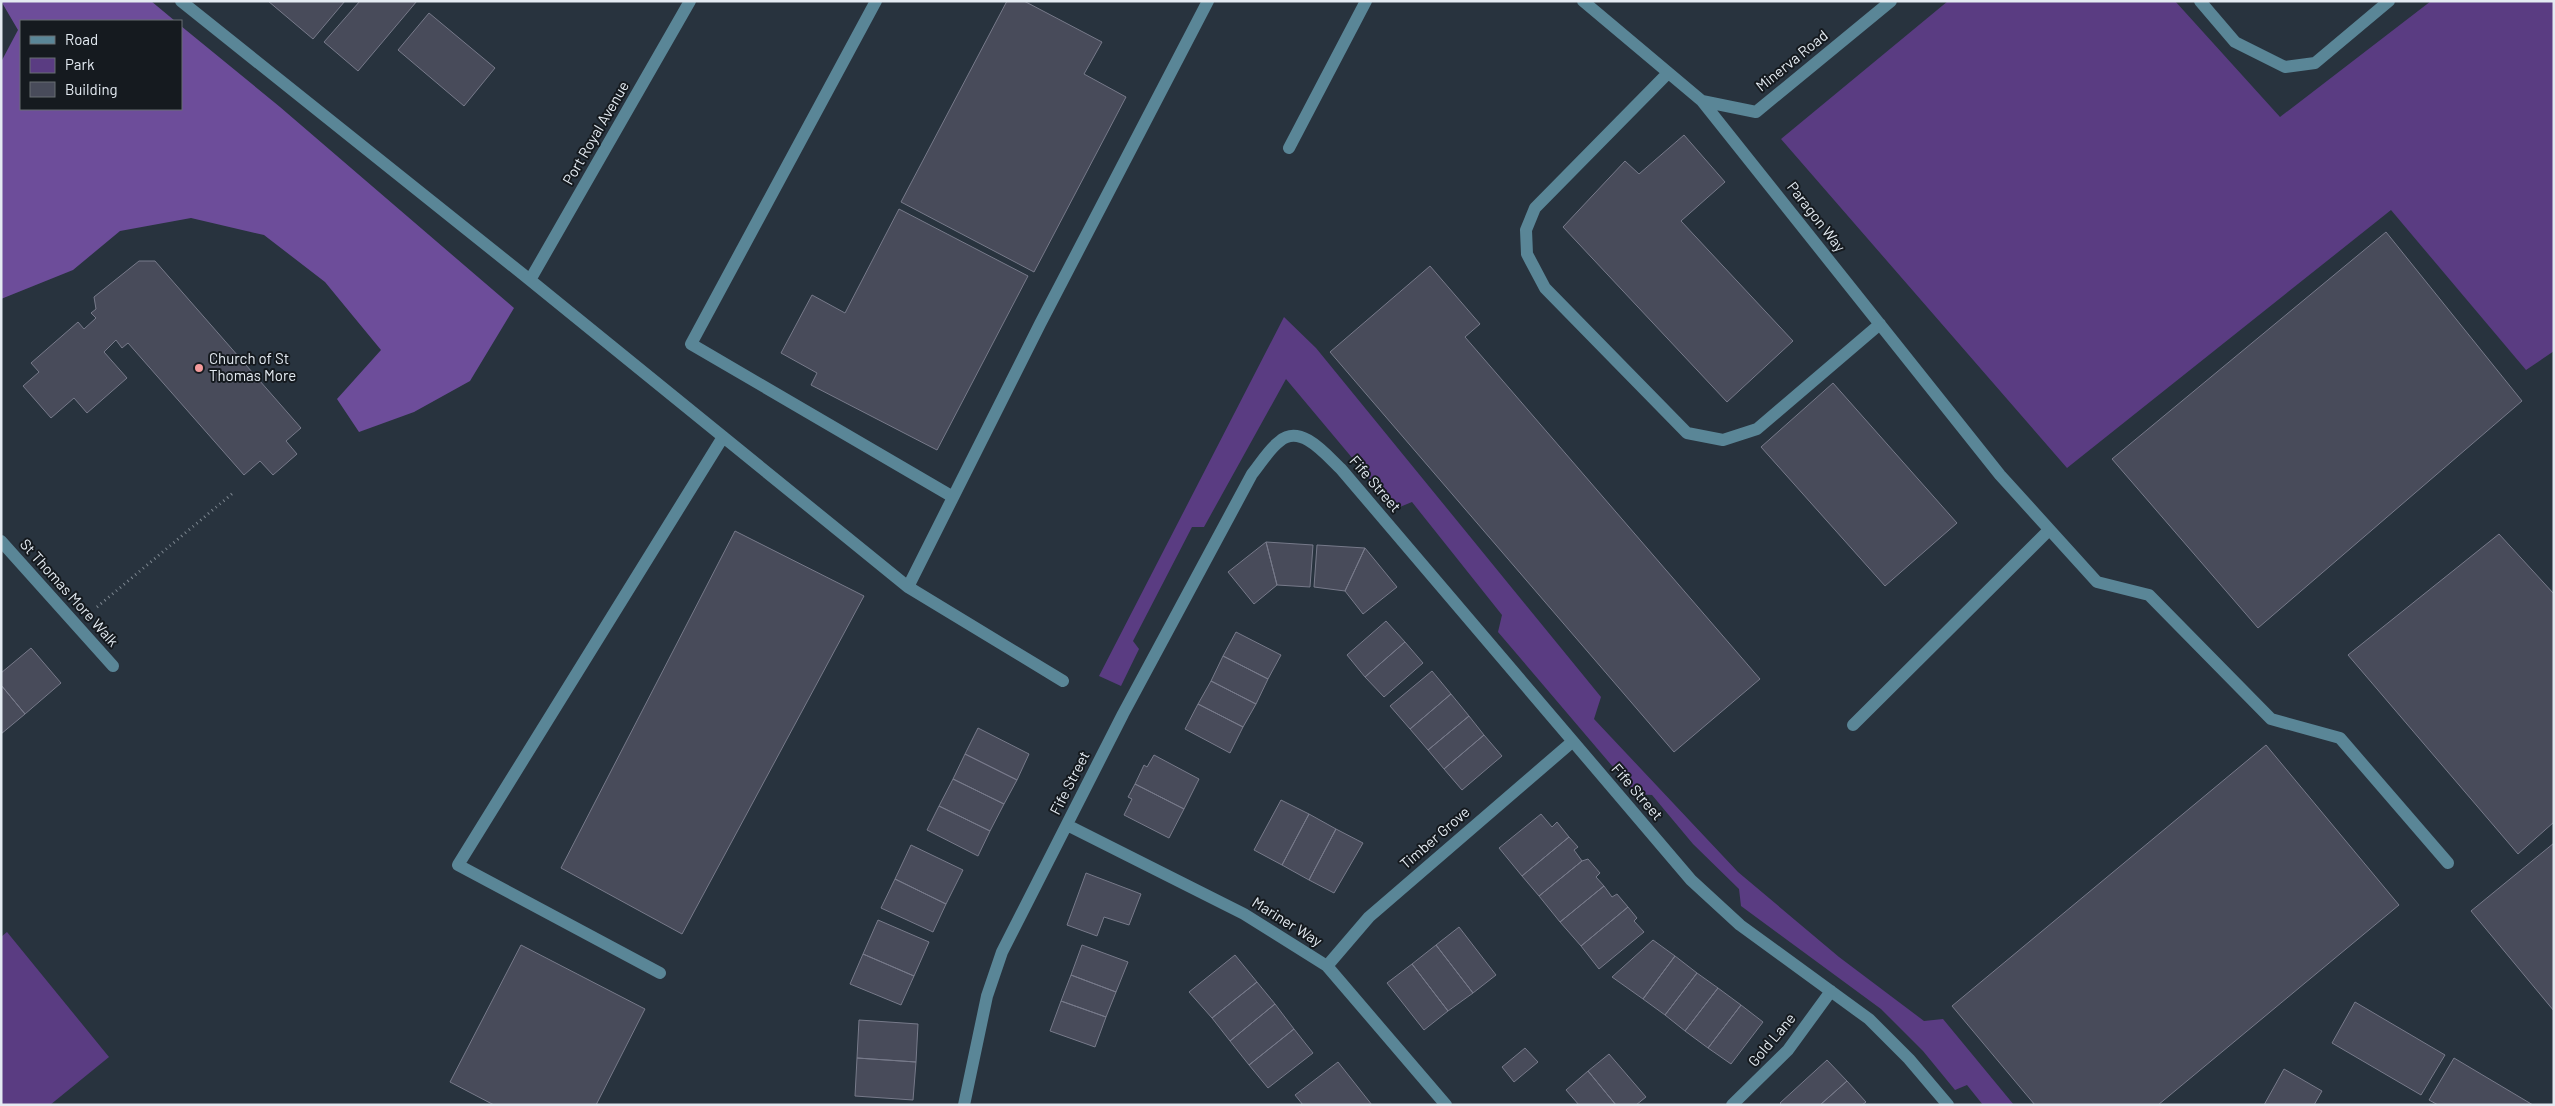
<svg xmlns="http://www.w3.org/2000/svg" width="2555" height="1106" viewBox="0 0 2555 1106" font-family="Barlow,sans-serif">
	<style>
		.green { fill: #5a3c82 }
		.forest { fill: #6d4d9a }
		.building { fill: #484b5a; stroke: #777a8a }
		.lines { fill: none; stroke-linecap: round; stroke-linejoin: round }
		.path { stroke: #7d8790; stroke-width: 3; stroke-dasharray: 1 4; stroke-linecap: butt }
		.minor { stroke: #5a8697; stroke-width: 12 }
		.poi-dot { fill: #f59b9c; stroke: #151a1f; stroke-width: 2 }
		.labels { text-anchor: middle; stroke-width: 4; stroke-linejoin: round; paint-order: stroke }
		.street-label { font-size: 15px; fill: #e4ebf2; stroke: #151a1f }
		.poi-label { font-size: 15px; fill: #e4ebf2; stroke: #151a1f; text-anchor: start }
	</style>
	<rect width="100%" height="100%" fill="#28333e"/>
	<!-- green -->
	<path class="green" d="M1948,1h227l105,116 151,-116h123v350l-28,19 -135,-160 -324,258 -286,-329z
		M1284,317l32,31 285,349 -7,22 144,153 101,85 85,64 19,-2 71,86h-31l-16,-20 -12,5 -32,-39 -42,-42 -140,-103 -2,-17 -46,-45 -41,-49 -16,-1 -138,-162 4,-17 -90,-113 -17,7 -109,-130 -82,148h-12l-59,114 6,8 -18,37 -22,-10z
		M7,932l102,125 -59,48h-49v-168z"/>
	<!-- forest -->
	<path class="forest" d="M1,1h150l24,20h-154v88h160v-83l99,81 234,201 -44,73 -56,31 -55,20 -22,-33 44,-49 -56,-68 -61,-47 -73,-17 -71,13 -47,39 -72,29v-237l17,-32z"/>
	<!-- building -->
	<path class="building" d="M268,1h77l-32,38z
		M360,1h57l-59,70 -34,-29z
		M1007,1h17l78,41 -18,32 42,23 -92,175 -133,-70z
		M429,13l66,55 -31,38 -66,-56z
		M1684,135l41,47 -44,39 112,120 -66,61 -164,-175 62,-66 14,13z
		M899,209l129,67 -91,174 -126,-65 6,-12 -36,-20 31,-58 33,18z
		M2386,232l136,169 -264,227 -146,-169z
		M139,261h16l146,167 -15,13 11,13 -24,21 -13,-14 -16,14 -116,-132 -6,5 -6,-8 -12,12 23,26 -40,35 -13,-15 -23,20 -28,-32 16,-14 -8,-9 47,-41 6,7 12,-11 -5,-5 5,-4 -2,-12z
		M1430,266l50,58 -15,13 295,342 -86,73 -344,-400z
		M1833,383l124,140 -72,63 -124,-139z
		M735,531l129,65 -182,338 -121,-66z
		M2499,534l55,60v228l-36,32 -170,-199z
		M1266,542l47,3 -3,42 -33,-2z
		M1266,542l11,43 -23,19 -26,-32z
		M1317,545l48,3 -20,43 -31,-4z
		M1365,548l32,39 -34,27 -18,-23z
		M1386,621l19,21 -40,35 -18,-22z
		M1236,632l45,23 -13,24 -45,-23z
		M1405,642l18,21 -39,34 -19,-20z
		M31,648l30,35 -36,31 -24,-29v-12z
		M1223,656l45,23 -12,25 -45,-23z
		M1432,671l19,23 -41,35 -20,-23z
		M1211,681l45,23 -13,23 -45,-23z
		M1,685l24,29 -24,20z
		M1451,694l18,22 -41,34 -18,-21z
		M1198,704l45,23 -13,26 -45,-24z
		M1469,716l15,19 -40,34 -16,-19z
		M978,728l51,26 -12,26 -52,-26z
		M1484,735l18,21 -40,34 -18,-21z
		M2266,745l133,160 -241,200h-123l-83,-99z
		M965,754l52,26 -13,24 -51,-25z
		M1154,755l45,24 -15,30 -49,-25 9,-19 3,2z
		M953,779l51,25 -14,27 -51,-25z
		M1135,784l49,25 -15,29 -45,-23 8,-16 -4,-2z
		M1281,800l28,14 -27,51 -28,-15z
		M939,806l51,25 -12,25 -51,-26z
		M1309,814l27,15 -27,51 -27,-15z
		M1541,814l11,13 5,-5 12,15 -47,39 -23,-28z
		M1336,829l27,14 -29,50 -25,-13z
		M1569,837l9,10 -4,3 8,11 -43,35 -17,-20z
		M2554,843v168l-83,-100z
		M911,845l52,25 -17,34 -51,-25z
		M1588,859l12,14 -4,4 8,9 -44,36 -21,-26 43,-35z
		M1086,873l55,21 -12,31 -25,-8 -7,19 -30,-11z
		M895,879l51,25 -13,28 -52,-24z
		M1604,886l8,11 5,-3 11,13 -47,39 -21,-24z
		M1628,907l9,11 -3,3 10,11 -45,37 -18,-23z
		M878,920l51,22 -15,34 -51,-22z
		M1459,927l37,48 -23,18 -37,-48z
		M1653,940l22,16 -32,43 -31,-22z
		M521,945l124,64 -49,96h-102l-44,-23z
		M1082,945l46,17 -12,30 -45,-17z
		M1436,945l37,48 -25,18 -36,-47z
		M863,954l51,22 -13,29 -51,-21z
		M1235,955l22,27 -45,36 -23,-26z
		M1675,956l22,17 -32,42 -22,-16z
		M1412,964l36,47 -24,19 -37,-47z
		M1697,973l21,15 -33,43 -20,-16z
		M1071,975l45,17 -10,25 -45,-16z
		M1257,982l18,22 -45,37 -18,-23z
		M1718,988l23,17 -33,43 -23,-17z
		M1061,1001l45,16 -11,30 -45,-16z
		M2355,1002l90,53 -24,40 -89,-52z
		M1275,1004l19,25 -45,36 -19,-24z
		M1741,1005l22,17 -32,42 -23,-16z
		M859,1020l59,4 -2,38 -59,-4z
		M1294,1029l19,24 -45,35 -19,-23z
		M1525,1048l13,14 -24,20 -12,-15z
		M1609,1054l37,43 -10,8h-20l-28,-34z
		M857,1058l59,4 -3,38 -58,-4z
		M2454,1058l79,47h-95l-9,-5z
		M1827,1060l20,21 -27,24h-38l-2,-2z
		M1338,1062l34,43h-69l-8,-10z
		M2284,1069l38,22 -8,14h-50z
		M1588,1071l28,34h-37l-13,-15z
		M1847,1081l19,21 -4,3h-42z"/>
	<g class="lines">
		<!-- path -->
		<path class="path" d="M97,607l136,-114"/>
		<!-- minor -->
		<path class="minor" d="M181,1l349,279 378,307 155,94
			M876,1l-185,343 262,153
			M1583,1l119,100 298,374 97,107 52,13 122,124 69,19 108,125
			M2200,1l35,41 50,25 30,-4 74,-62
			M1668,73l-133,135 -9,22 1,24 18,34 142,145 36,7 34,-11 123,-105
			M1702,101l54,11 135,-111
			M1289,148l77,-147
			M530,280l160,-279
			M1,541l112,125
			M908,587l132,-263 168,-323
			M1853,725l196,-195
			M1067,825l177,89 83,52 119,139
			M1327,966l42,-49 203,-175
			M660,973l-202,-108 265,-428
			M964,1105l23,-109 15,-44 121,-238 129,-240c9,-11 17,-25 28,-33 21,-18 47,15 61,28l350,411 49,45 129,94 40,40 39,46
			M1732,1105l56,-55 43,-59"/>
	</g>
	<!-- markers -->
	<circle class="poi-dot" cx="199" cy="368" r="5"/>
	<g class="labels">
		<!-- street labels -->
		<g class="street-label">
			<text transform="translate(1792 61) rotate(-39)" y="5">Minerva Road</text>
			<text transform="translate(596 133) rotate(-60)" y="5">Port Royal Avenue</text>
			<text transform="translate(1816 217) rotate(52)" y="5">Paragon Way</text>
			<text transform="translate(1375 484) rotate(49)" y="5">Fife Street</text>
			<text transform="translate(69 593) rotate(48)" y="5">St Thomas More Walk</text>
			<text transform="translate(1070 783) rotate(-63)" y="5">Fife Street</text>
			<text transform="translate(1637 792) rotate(49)" y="5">Fife Street</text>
			<text transform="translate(1435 838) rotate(-41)" y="5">Timber Grove</text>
			<text transform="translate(1287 922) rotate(32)" y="5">Mariner Way</text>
			<text transform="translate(1772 1040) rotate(-50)" y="5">Gold Lane</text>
		</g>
		<!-- poi labels -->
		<g class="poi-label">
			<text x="209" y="364">Church of St<tspan x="209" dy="17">Thomas More</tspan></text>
		</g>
	</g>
	<!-- border -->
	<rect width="2555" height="1106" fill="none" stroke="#e4ebf2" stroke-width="5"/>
	<!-- legend -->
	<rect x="20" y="20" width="162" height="90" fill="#151a1f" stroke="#686e73"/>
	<rect x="30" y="36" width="25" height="8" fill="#5a8697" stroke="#686e73"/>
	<text x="65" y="45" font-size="15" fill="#e4ebf2">Road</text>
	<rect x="30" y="58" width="25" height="15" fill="#5a3c82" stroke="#686e73"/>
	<text x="65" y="70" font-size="15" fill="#e4ebf2">Park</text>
	<rect x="30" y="82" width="25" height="15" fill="#484b5a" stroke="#686e73"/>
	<text x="65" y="95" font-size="15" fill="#e4ebf2">Building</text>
</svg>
